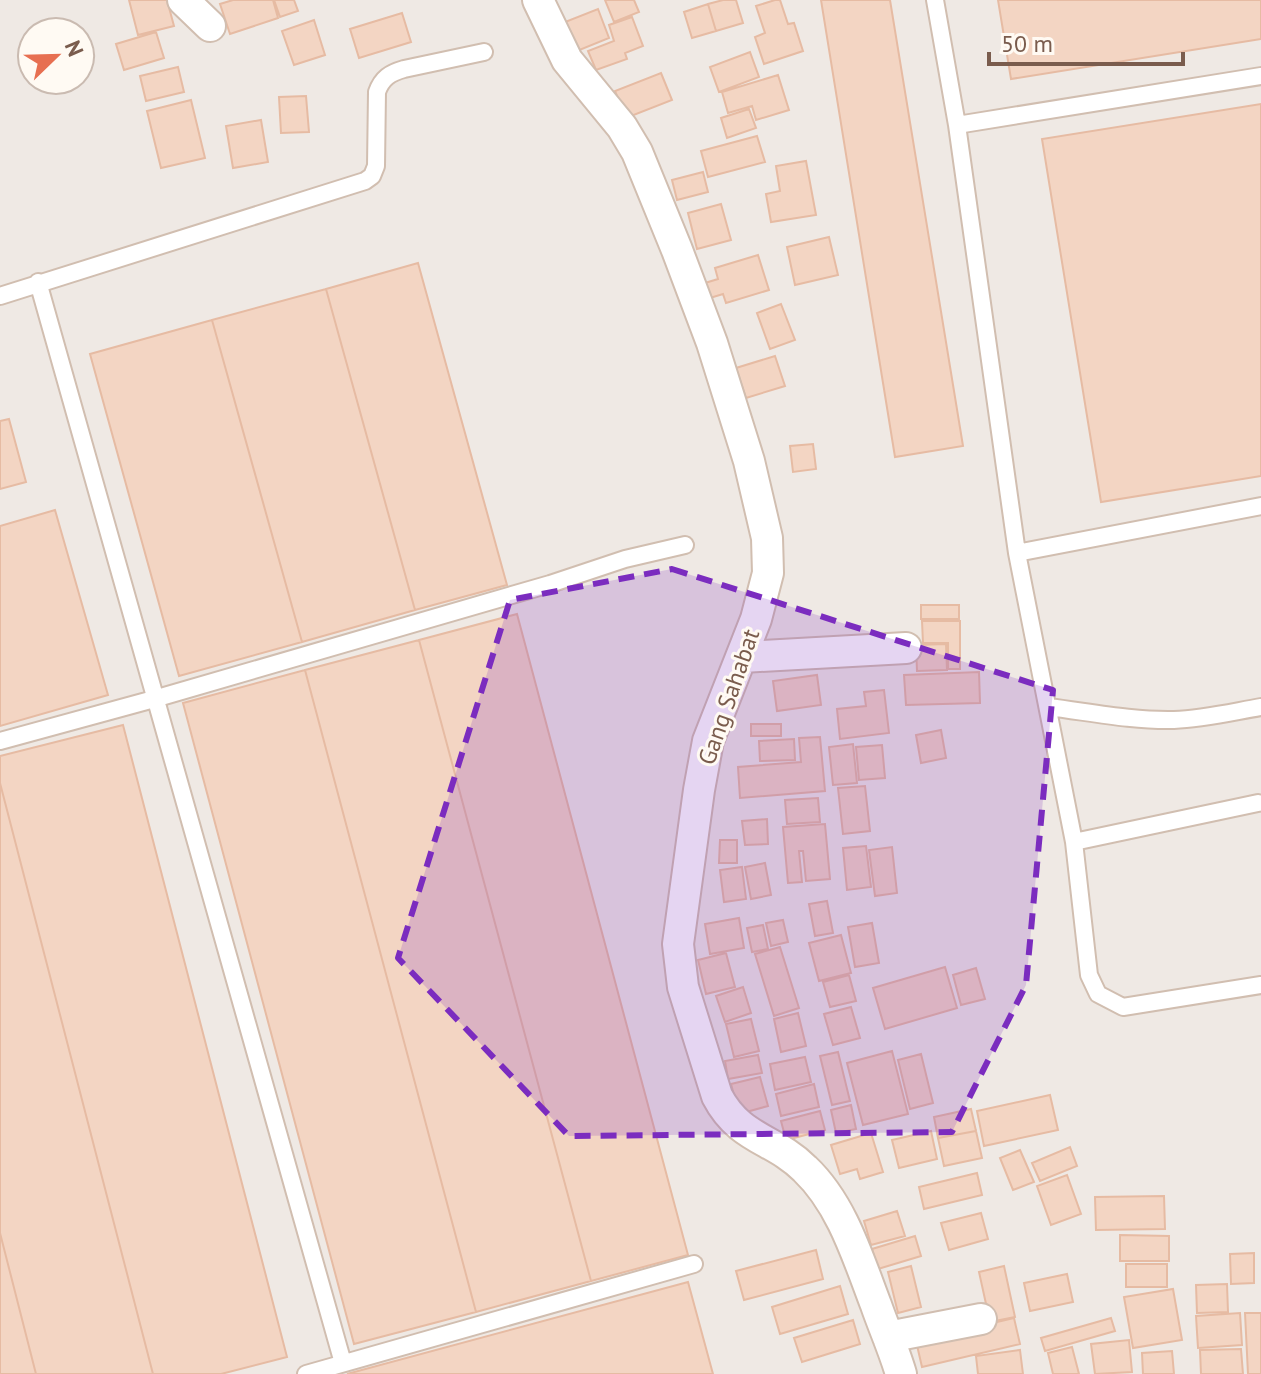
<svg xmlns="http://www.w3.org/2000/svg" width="1261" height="1374" viewBox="0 0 1261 1374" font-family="'PT Sans',sans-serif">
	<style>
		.industrial { fill: #efe9e4; fill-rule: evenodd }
		.building { fill: #f3d5c3; stroke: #e6bba3; stroke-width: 2 }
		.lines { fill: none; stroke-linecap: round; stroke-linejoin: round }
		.lane-casing { stroke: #d1beb0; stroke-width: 20 }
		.street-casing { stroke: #d1beb0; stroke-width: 34 }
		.lane { stroke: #fff; stroke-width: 16 }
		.street { stroke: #fff; stroke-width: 30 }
		.marked { fill: #7b2cbf; fill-opacity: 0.2; stroke: #7b2cbf; stroke-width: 6; stroke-dasharray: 16 10; stroke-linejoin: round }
		.labels { text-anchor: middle; stroke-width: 6; stroke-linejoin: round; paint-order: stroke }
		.street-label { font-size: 24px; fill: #7a5c4d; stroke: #fffaf3 }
	</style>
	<rect width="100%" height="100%" fill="#fdf6ec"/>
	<!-- industrial -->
	<path class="industrial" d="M0,0h1261v1374h-1261zM32,32h48v48h-48z"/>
	<!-- building -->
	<path class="building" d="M129,0h38l7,26 -36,9z
		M233,0h40l5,18 -48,16 -10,-30z
		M274,0h20l4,11 -18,6z
		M605,0h29l5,12 -25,10z
		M723,0h13l7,23 -27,8 -8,-27z
		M775,0h5l8,24 6,-1 9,28 -39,13 -9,-27 10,-4 -9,-27z
		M821,0h69l73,446 -68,11z
		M998,0h263v39l-250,40z
		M708,4l8,27 -24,7 -8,-26z
		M598,9l11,29 -32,13 -12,-29z
		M402,13l9,29 -52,16 -9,-29z
		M632,17l11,29 -18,7 2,6 -31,11 -8,-19 26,-10 -5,-16z
		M314,20l11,35 -31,10 -12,-34z
		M156,32l8,26 -40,12 -8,-26z
		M750,52l9,25 -40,15 -9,-25z
		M178,67l6,25 -38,9 -6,-25z
		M661,73l11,27 -46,18 -11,-27z
		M778,75l11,35 -33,10 -4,-14 -24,7 -6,-21z
		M306,96l3,36 -28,1 -2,-36z
		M191,100l14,58 -44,10 -14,-57z
		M1261,104v372l-160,26 -59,-363z
		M749,109l7,19 -29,10 -6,-20z
		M261,120l7,42 -35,6 -7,-42z
		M757,136l8,26 -57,15 -7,-26z
		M806,161l10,54 -45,7 -5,-28 14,-3 -4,-25z
		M703,172l5,20 -31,8 -5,-20z
		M721,204l10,36 -34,9 -9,-36z
		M829,237l9,38 -43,10 -8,-38z
		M758,255l11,35 -43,13 -3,-9 -13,4 -5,-15 13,-4 -3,-11z
		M418,263l89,322 -92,25 -89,-321z
		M326,289l89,321 -113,32 -90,-322z
		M781,304l14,36 -25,9 -13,-36z
		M212,320l90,322 -123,34 -89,-322z
		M775,356l10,30 -39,12 -10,-30z
		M9,419l17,63 -26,7v-68z
		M813,444l3,25 -23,3 -3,-26z
		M55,510l53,185 -108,31v-200z
		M921,605h38v14h-38z
		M517,614l171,641 -97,26 -172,-641z
		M922,621h38v48h-12v-26h-25z
		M419,640l172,641 -115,31 -171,-642z
		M946,644l1,26 -30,1 -1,-26z
		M305,670l171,642 -122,32 -171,-641z
		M979,672l1,31 -74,2 -2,-30z
		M817,675l4,30 -44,6 -4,-30z
		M884,690l5,43 -49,6 -3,-30 29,-3 -2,-14z
		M751,724h30v12h-30z
		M123,725l164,632 -66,17h-68l-153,-591v-27z
		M941,730l5,28 -25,5 -5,-28z
		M820,737l5,54 -85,7 -2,-31 63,-5 -2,-24z
		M794,739l1,21 -35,1 -1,-20z
		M853,744l4,39 -24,2 -4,-38z
		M882,745l3,33 -26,2 -3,-33z
		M0,783l153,591h-117l-36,-141z
		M865,786l5,45 -27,3 -5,-46z
		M818,798l2,24 -33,2 -2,-24z
		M767,819l1,25 -23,1 -3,-24z
		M825,824l5,55 -24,2 -3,-30h-4l3,31 -14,1 -5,-56z
		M720,840h17v23h-18z
		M866,846l5,41 -24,3 -4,-42z
		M892,847l5,46 -22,3 -6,-46z
		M765,863l6,32 -20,4 -6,-32z
		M742,867l4,32 -22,3 -4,-32z
		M827,901l6,32 -18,3 -6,-32z
		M739,918l5,30 -34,6 -5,-30z
		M783,920l5,22 -17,4 -5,-23z
		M872,923l7,40 -24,4 -7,-40z
		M763,925l5,24 -16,3 -5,-24z
		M841,935l10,38 -32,8 -10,-38z
		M780,947l19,61 -25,8 -19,-62z
		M726,953l9,34 -29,7 -8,-34z
		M945,967l12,41 -72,21 -12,-41z
		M976,968l9,31 -24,6 -8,-30z
		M849,975l7,26 -26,6 -7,-25z
		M743,987l8,26 -26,9 -9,-26z
		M851,1007l9,31 -27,7 -9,-31z
		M798,1013l8,33 -25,6 -7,-33z
		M751,1019l8,32 -25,6 -8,-33z
		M892,1051l16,63 -45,11 -16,-62z
		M838,1052l12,49 -18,4 -12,-49z
		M921,1054l12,49 -23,6 -12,-49z
		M758,1055l4,18 -34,6 -3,-18z
		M805,1057l6,25 -36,8 -5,-26z
		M760,1077l8,29 -29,8 -8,-30z
		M814,1084l5,23 -38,9 -5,-22z
		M1050,1095l8,35 -74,16 -7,-35z
		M851,1105l5,24 -20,4 -5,-23z
		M971,1109l5,22 -38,7 -4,-21z
		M820,1111l5,19 -39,10 -5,-19z
		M931,1131l6,28 -38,9 -7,-28z
		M976,1131l6,27 -38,8 -6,-28z
		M871,1133l12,39 -23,7 -3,-10 -17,5 -9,-29z
		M1070,1147l7,19 -37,15 -8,-18z
		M1020,1150l14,32 -21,8 -13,-32z
		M977,1173l5,22 -58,14 -5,-22z
		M1067,1175l14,39 -30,11 -14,-39z
		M1164,1196l1,33 -69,1 -1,-33z
		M897,1211l8,25 -34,9 -7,-24z
		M981,1213l7,26 -39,11 -8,-27z
		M0,1233l36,141h-36z
		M1120,1235l49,1v25h-49z
		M915,1236l6,20 -43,13 -6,-20z
		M816,1250l7,29 -79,21 -8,-29z
		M1254,1253v30l-23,1 -1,-30z
		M1126,1264h41v23h-41z
		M911,1266l10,41 -23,6 -10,-41z
		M1004,1266l11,51 -25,5 -11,-50z
		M1067,1274l6,28 -43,9 -6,-28z
		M688,1282l25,92h-366z
		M1227,1284l1,28 -31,1 -1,-28z
		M840,1286l8,28 -68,20 -8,-27z
		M1173,1289l9,51 -49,8 -9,-51z
		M1240,1313l2,32 -44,3 -2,-32z
		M1245,1313h16v61h-13z
		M1014,1318l6,26 -98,23 -6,-26z
		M1111,1318l4,13 -70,20 -4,-13z
		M853,1320l7,24 -58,18 -8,-24z
		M1129,1340l3,32 -37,2 -4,-30z
		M1072,1347l7,27h-26l-5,-21z
		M1241,1349l2,25h-42l-1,-24z
		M1020,1350l3,24h-45l-2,-18z
		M1172,1351l2,23h-31l-1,-21z"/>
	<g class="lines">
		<!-- lane casing -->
		<g class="lane-casing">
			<path id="lane" d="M935,0l22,125 60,428 57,289 15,133 9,19 25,13 138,-22
				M957,125l304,-49
				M38,282l305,1081
				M0,296l365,-115 7,-5 4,-10 1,-74c5,-14 13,-19 27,-23l80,-17
				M1017,553l244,-47
				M1048,707c41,5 84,14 126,13 29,-1 58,-8 87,-13
				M0,741l154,-42 396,-115 75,-25 60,-14
				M1074,842l184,-39
				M306,1374l388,-110"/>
		</g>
		<!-- street casing -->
		<g class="street-casing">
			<path id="street" d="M183,0l27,26
				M538,0l29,60 55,67 15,25 40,98 35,93 37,118 18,77 1,35 -12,46 -48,122 -9,49 -21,154 5,43 34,109c23,44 57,42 88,73 37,35 53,89 71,136 8,23 18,45 25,69
				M743,657l163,-9
				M888,1337l93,-18"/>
		</g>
		<!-- lane -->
		<use href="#lane" class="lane"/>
		<!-- street -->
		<use href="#street" class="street"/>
	</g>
	<!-- marked area -->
	<path class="marked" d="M672,569l381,121 -27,295 -74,147 -383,4 -171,-178 112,-358z"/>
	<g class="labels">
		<!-- street labels -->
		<g class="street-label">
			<text transform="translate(729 697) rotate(-71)" y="8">Gang Sahabat</text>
		</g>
	</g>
	<!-- north arrow -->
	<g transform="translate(56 56) rotate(67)"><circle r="38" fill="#fffaf3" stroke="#cabbb1" stroke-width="2"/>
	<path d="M0-6L14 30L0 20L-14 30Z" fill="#e76f51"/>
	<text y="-12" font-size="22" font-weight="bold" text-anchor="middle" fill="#7a5c4d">N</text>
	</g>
	<!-- scale -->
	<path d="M989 52v12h194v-12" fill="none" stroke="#7a5c4d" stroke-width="4"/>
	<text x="1001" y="52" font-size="24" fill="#7a5c4d" stroke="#fffaf3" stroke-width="6" paint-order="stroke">50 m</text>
</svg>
